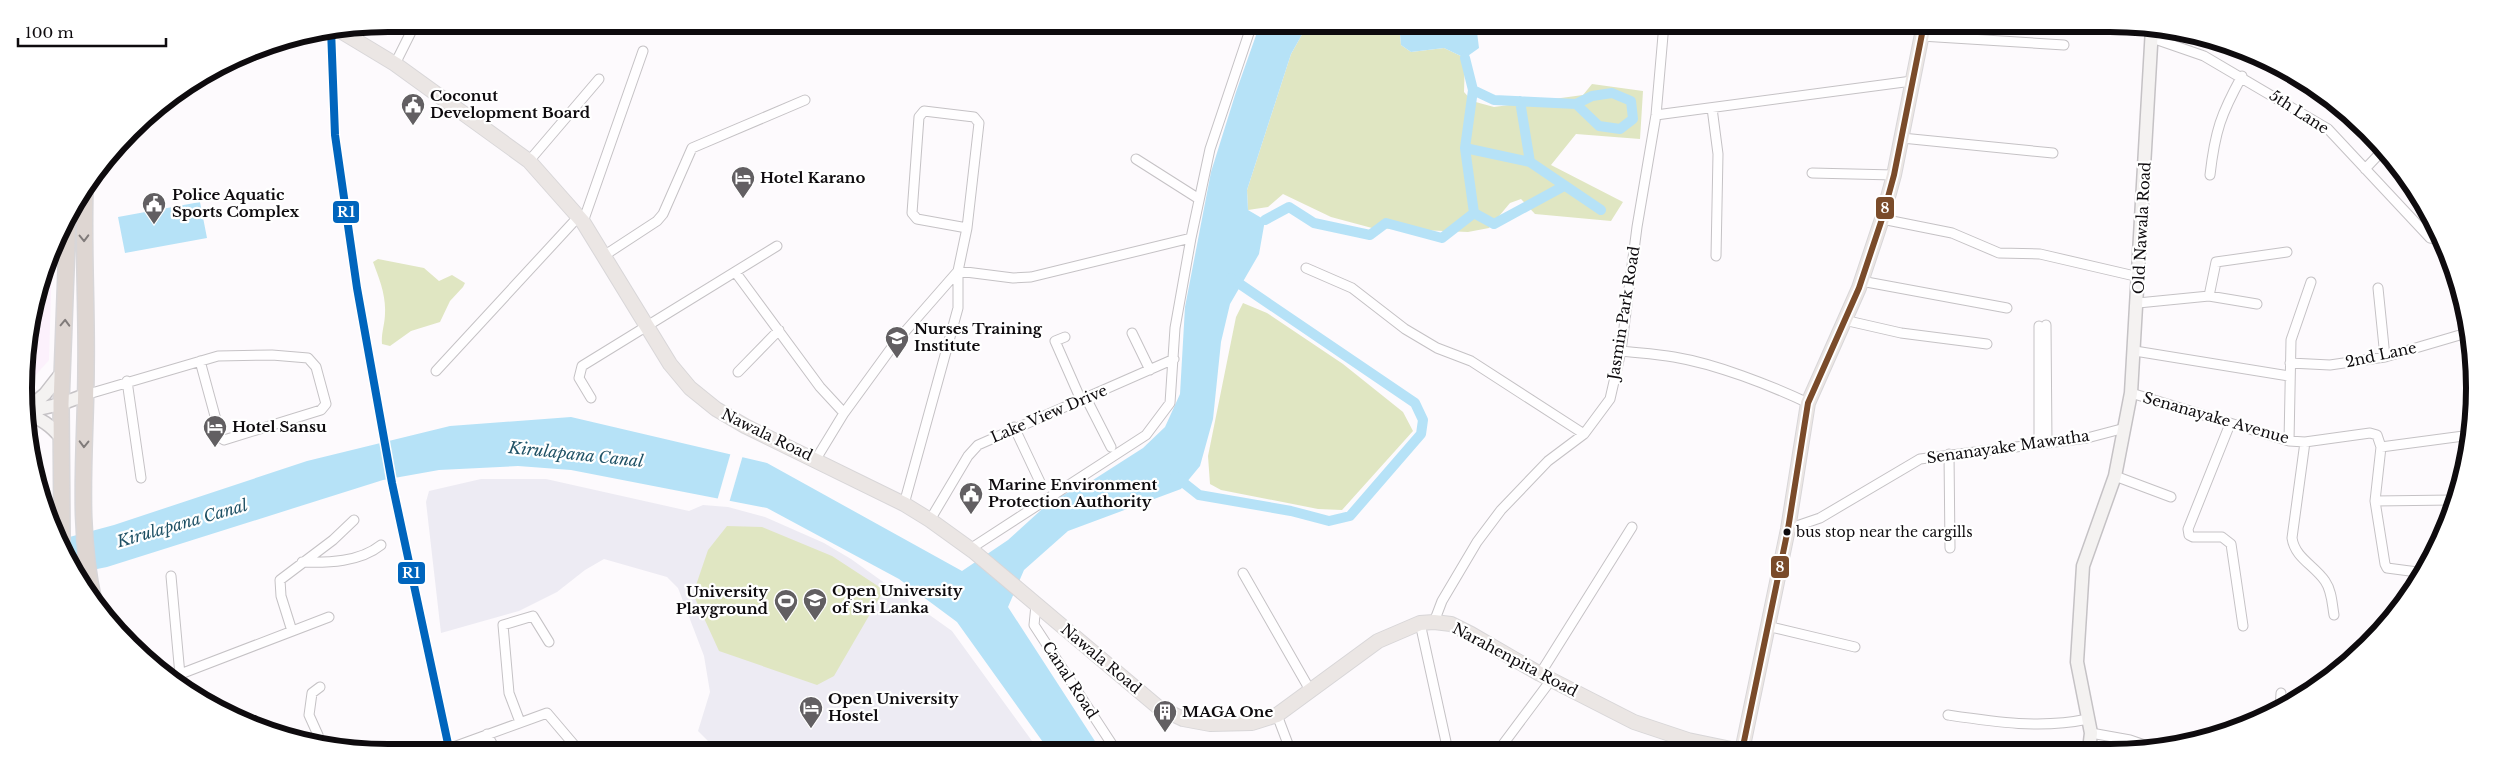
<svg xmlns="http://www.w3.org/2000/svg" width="2499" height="777" viewBox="0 0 2499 777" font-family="'Libre Baskerville',serif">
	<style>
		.built { fill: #fcf1fc }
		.education { fill: #edebf3 }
		.green { fill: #e0e6c2 }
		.water { fill: #b6e2f7 }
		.pier { fill: #fdfafd }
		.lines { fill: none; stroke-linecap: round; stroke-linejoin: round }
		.canal { stroke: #b6e2f7; stroke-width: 10 }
		.street-casing { stroke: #c5c2c5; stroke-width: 11 }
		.secondary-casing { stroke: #c5c2c5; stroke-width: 15 }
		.primary-casing { stroke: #d8d6d8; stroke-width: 16 }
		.highway-casing { stroke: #d8d6d8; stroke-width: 18 }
		.street { stroke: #fffeff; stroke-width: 9 }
		.secondary { stroke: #f4f2f1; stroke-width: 12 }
		.primary { stroke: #ebe6e4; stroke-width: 14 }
		.highway { stroke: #ded6d2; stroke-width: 15 }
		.bus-1-casing { stroke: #fff; stroke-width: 10 }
		.bus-1 { stroke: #7a4b2a; stroke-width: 6 }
		.rail-1-casing { stroke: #fff; stroke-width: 11 }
		.rail-1 { stroke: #0065bd; stroke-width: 8 }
		.oneway { stroke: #807b7a }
		.bus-dot { fill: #0e0b0e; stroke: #fff; stroke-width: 2 }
		.labels { text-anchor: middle; stroke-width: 4.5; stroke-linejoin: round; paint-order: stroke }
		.bus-label { font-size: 14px; fill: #0e0b0e; stroke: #fff; text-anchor: start }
		.poi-label { font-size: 15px; font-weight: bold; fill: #0e0b0e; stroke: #fff; text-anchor: start }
		.street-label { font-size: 15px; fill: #0e0b0e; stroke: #fff }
		.water-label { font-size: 16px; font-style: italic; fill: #1f5165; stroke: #fff }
		.rim { fill: none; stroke: #0e0b0e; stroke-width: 6 }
		.line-badge { stroke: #fff; stroke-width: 2 }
		.badge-label { font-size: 14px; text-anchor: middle; font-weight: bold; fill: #fff }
	</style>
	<rect width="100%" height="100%" fill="#fdfafd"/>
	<!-- built -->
	<path class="built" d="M52,258l-3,102 -24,27 2,-46z"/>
	<!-- education -->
	<path class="education" d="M481,479h65l143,32 14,-6 25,2 37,10 59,26 27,16 101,72 88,121 -320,1 -22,-22 12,-39 -6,-36 -26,-68 -11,-11 -63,-18 -19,11 -28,22 -38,19 -78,22 -15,-131 3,-11z"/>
	<!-- green -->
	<path class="green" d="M1308,24h91l2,21 10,7 33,-4 21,10 -1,34 8,9 22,6 89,-12 9,-11 51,7 -3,48 -64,-5 -25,31 72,37 -12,19 -76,-7 -14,-15 -11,4 -21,25 -21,4 -96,-4 -41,-11 -48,-23 -15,13 -20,3 -1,-20 44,-136z
		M378,259l46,9 15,13 13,-6 13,8 -2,4 -13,14 -10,21 -29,9 -21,15 -8,-2c-1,-11 3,-20 3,-31 1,-18 -6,-35 -12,-51z
		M1243,303l24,10 76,51 60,48 10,19 -71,79 -24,-1 -97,-19 -11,-6 -2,-28 28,-139z
		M727,526l35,1 70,29 52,34 -50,86 -17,9 -98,-34 -26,-57 15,-44z"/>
	<!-- water -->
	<path class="water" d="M1260,24h48l-17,30 -44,136 1,20 17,10 -6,34 -29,50 -9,38 -8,77 -13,47 -19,23 -113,42 -44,39 -16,37 94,145h-52l-93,-130 -58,-43 -132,-71 -196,-38 -53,-4 -79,4 -56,10 -276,87 -30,6 -15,-34 52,-14 193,-64 143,-35 121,-9 196,46 195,108 46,-31 43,-39 42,-21 50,-32 22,-21 15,-33 5,-87 26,-135 25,-80z
		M1399,24h77l3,24 -14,10 -21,-10 -33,4 -10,-7z
		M200,202l7,36 -82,15 -7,-36z"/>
	<!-- pier -->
	<path class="pier" d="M731,452l12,3 -14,48 -12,-2z"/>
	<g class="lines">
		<!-- canal -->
		<path class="canal" d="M1465,58l8,32 21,10 82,4 16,-8 20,-3 19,8 2,18 -13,10 -21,-3 -23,-22
			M1520,101l10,61
			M1465,148l65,14 71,48
			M1474,213l20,11 70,-38
			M1265,220l24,-13 25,16 56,12 16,-12 56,15 32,-25 -9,-65 8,-58
			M1175,476l24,19 92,16 38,10 21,-5 71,-82 2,-14 -8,-17 -184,-125"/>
		<!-- street casing -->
		<g class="street-casing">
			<path id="street" d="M1921,36l143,9
				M2152,38l52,18 124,73 102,109 12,2
				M395,64l20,-40
				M1712,108l6,46 -2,102
				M1656,115l256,-34
				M1902,138l151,15
				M1136,159l63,40
				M529,161l70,-82
				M2365,169l19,-20
				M1812,173l82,2
				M2210,175c5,-44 11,-61 32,-99
				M1882,219l70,14 47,20 41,1 99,23
				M583,222l60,-171
				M605,255l52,-34 6,-7 29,-66 113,-48
				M1306,268l46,20 53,41 32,19 34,13 113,73
				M736,273l84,114 24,26
				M1861,281l146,27
				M2378,288l7,69
				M2209,296l7,-34 71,-10
				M2138,303l71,-7 48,8
				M1844,320l57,13 86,11
				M2046,325l1,118
				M2039,326v118
				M1132,333l18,37
				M1065,337l-10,4 26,59
				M1621,351c18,2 36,3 53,6 42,7 96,28 134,46
				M2135,351l154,25
				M2290,363l40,2 55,-8 85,-25
				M436,371l143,-155
				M738,372l41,-42
				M127,381l14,97
				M2131,393l158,48 16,1 65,-9 7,2 4,12 90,-12
				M85,395l133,-39 54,-1 36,3 8,9 10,37 -5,6 -97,30 -3,-2 -21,-77
				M591,398l-12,-20 3,-12 195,-120
				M1086,398l25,49
				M2230,424l-42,105 1,6 4,2h29l9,7 12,82
				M1014,427l26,55
				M2289,441l2,-101 20,-58
				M2305,442l-13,96c3,20 22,27 33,43 7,10 7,23 9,34
				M2381,447l-6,54 10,63 2,4 38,5
				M1949,454l1,94
				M816,459l28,-46 51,-70 63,-72 55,7 18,-1 160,-39 19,-89 42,-125
				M2115,476l56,21
				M2375,501l78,-1
				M904,504l54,-196v-37l9,-43 12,-105 -5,-6 -50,-6 -5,6 -7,96 5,6 50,9
				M930,520l38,-64 10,-11 196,-86
				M1788,529l32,-11 100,-59 167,-21 38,-10
				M970,549l176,-114 24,-32 5,-75 16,-90
				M302,562c26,1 58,0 79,-17
				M1243,573l67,117
				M171,576l9,99
				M1036,605l-2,20 83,127
				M1434,622l8,-21 35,-59 24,-32 47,-49 36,-27 26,-35 11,-48 16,-124 19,-112 8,-91
				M1420,623l28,128
				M1767,626l88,21
				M292,631l-11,-35 -1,-16 53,-40 21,-20
				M1540,674l92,-147
				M170,678l159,-61
				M320,687l-8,6 -3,22 9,20 2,11
				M2280,710l1,-17
				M1277,715l14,37
				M1948,715c47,7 93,14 140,4
				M520,722l-11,-29 -6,-68 30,-9 16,26
				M2091,733l39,7 29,10
				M487,734l10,19
				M1498,751l53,-71
				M1750,751l76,-2 25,2
				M443,753l5,-4 99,-36 34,40"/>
		</g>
		<!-- secondary casing -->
		<g class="secondary-casing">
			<path id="secondary" d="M25,411l20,-17 18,-23
				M25,412l36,-8 24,-9
				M25,413c16,6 26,12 37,26
				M2089,750l2,-17 -14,-71 6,-96 32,-90 16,-83 21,-365"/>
		</g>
		<!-- primary casing -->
		<g class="primary-casing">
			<path id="primary" d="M337,29l58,35 134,97 54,61 87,142 20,24 26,21 29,17 159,78 26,16 43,31 185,156 25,12 27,5 42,-1 25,-8 101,-74 42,-18 14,-1 17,2 20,10 69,40 94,48 54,18 53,11
				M1742,751l46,-222 20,-126 51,-115 23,-69 12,-44 30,-151"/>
		</g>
		<!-- highway casing -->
		<g class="highway-casing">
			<path id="highway" d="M85,189c-2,60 2,119 1,179 0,78 -10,157 8,234
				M62,539l-1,-135 7,-188"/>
		</g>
		<!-- street -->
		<use href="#street" class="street"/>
		<!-- secondary -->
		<use href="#secondary" class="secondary"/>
		<!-- primary -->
		<use href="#primary" class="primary"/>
		<!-- highway -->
		<use href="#highway" class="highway"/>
		<!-- bus-1 casing -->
		<g class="bus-1-casing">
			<path id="bus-1" d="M1742,751l46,-222 20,-126 51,-115 23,-69 12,-44 30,-151"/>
		</g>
		<!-- bus-1 -->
		<use href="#bus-1" class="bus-1"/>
		<!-- rail-1 casing -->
		<g class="rail-1-casing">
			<path id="rail-1" d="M331,29l4,106 22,153 35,195 58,270"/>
		</g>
		<!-- rail-1 -->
		<use href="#rail-1" class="rail-1"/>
	</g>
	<!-- one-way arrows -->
	<defs><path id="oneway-chevron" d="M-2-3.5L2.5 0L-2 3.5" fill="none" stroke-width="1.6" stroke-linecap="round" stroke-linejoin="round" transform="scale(1.25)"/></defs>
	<g class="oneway">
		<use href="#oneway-chevron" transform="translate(84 238) rotate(89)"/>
		<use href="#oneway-chevron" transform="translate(65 323) rotate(-88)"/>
		<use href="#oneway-chevron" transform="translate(84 444) rotate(91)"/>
	</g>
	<!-- icons -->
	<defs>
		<g id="civic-pin" transform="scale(1.25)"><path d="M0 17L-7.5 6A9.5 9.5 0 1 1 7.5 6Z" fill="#625f62" stroke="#fff"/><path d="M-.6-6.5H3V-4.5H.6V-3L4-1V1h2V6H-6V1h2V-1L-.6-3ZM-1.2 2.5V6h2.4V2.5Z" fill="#fff"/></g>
		<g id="hotel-pin" transform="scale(1.25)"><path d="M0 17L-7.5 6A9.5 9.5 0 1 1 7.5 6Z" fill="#625f62" stroke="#fff"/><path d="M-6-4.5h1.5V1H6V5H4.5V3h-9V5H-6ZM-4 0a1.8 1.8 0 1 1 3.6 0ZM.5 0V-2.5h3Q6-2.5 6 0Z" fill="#fff"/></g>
		<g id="school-pin" transform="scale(1.25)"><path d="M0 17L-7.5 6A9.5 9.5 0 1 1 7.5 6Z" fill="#625f62" stroke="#fff"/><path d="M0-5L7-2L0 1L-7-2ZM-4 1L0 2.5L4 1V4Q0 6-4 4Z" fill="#fff"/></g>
		<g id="university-pin" transform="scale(1.25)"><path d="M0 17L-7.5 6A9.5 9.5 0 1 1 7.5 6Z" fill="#625f62" stroke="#fff"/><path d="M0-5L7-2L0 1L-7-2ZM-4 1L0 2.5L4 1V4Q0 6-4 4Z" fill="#fff"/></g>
		<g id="stadium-pin" transform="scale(1.25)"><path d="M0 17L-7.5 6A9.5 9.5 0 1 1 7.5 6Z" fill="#625f62" stroke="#fff"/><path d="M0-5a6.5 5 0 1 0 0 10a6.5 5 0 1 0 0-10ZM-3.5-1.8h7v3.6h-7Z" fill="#fff"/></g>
		<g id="building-pin" transform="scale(1.25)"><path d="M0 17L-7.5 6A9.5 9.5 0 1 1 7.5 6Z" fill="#625f62" stroke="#fff"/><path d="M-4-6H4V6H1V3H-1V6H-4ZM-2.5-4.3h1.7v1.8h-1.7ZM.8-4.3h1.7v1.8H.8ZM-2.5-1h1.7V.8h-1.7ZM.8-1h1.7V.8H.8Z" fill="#fff"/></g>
	</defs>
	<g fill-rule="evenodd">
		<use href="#civic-pin" x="413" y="105"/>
		<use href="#hotel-pin" x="743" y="178"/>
		<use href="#civic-pin" x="154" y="204"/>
		<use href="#school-pin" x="897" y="338"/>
		<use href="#hotel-pin" x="215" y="427"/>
		<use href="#civic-pin" x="971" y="494"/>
		<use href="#university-pin" x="815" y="600"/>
		<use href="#stadium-pin" x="786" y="601"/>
		<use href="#hotel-pin" x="811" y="708"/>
		<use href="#building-pin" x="1165" y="712"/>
	</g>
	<!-- markers -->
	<circle class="bus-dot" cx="1787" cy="532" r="4.5"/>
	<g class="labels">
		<!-- bus labels -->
		<g class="bus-label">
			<text x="1796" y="537">bus stop near the cargills</text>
		</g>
		<!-- poi labels -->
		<g class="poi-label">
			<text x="430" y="101">Coconut<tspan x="430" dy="17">Development Board</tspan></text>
			<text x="760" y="183">Hotel Karano</text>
			<text x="172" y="200">Police Aquatic<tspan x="172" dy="17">Sports Complex</tspan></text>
			<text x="914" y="334">Nurses Training<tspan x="914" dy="17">Institute</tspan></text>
			<text x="232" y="432">Hotel Sansu</text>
			<text x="988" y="490">Marine Environment<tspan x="988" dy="17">Protection Authority</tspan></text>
			<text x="832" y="596">Open University<tspan x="832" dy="17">of Sri Lanka</tspan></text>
			<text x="768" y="597" text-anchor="end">University<tspan x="768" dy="17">Playground</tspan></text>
			<text x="828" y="704">Open University<tspan x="828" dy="17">Hostel</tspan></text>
			<text x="1182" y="717">MAGA One</text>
		</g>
		<!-- street labels -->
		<g class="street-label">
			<text transform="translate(2299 112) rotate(33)" y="5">5th Lane</text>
			<text transform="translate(2142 228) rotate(-87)" y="5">Old Nawala Road</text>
			<text transform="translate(1624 313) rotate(-81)" y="5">Jasmin Park Road</text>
			<text transform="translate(2381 355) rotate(-12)" y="5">2nd Lane</text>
			<text transform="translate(1049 414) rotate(-23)" y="5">Lake View Drive</text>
			<text transform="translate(2216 418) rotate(16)" y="5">Senanayake Avenue</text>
			<text transform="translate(767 435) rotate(26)" y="5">Nawala Road</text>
			<text transform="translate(2008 447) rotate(-8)" y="5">Senanayake Mawatha</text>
			<text transform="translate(1101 659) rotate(40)" y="5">Nawala Road</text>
			<text transform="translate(1515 660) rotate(28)" y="5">Narahenpita Road</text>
			<text transform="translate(1070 680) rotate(57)" y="5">Canal Road</text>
		</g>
		<!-- water labels -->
		<g class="water-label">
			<text transform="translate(576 454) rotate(6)" y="6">Kirulapana Canal</text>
			<text transform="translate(182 523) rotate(-16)" y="6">Kirulapana Canal</text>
		</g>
	</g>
	<!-- crop -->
	<path d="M0 0H2499V777H0ZM388 32H2110A356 356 0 0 1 2466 388V388A356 356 0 0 1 2110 744H388A356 356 0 0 1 32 388V388A356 356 0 0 1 388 32Z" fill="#fff" fill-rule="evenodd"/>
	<path class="rim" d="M388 32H2110A356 356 0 0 1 2466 388V388A356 356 0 0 1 2110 744H388A356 356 0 0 1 32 388V388A356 356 0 0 1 388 32Z"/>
	<g class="line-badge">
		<rect x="1875" y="196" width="20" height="24" rx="5" fill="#7a4b2a"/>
		<rect x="332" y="200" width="28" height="24" rx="5" fill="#0065bd"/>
		<rect x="1770" y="555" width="20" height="24" rx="5" fill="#7a4b2a"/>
		<rect x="397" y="561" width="29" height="24" rx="5" fill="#0065bd"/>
	</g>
	<g class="badge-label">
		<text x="1885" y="213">8</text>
		<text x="346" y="217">R1</text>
		<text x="1780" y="572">8</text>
		<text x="411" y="578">R1</text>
	</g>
	<!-- scale -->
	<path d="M18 38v8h148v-8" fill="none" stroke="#0e0b0e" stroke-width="2.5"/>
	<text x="25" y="38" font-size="15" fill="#0e0b0e" stroke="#ffffff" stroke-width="4" paint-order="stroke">100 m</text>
</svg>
